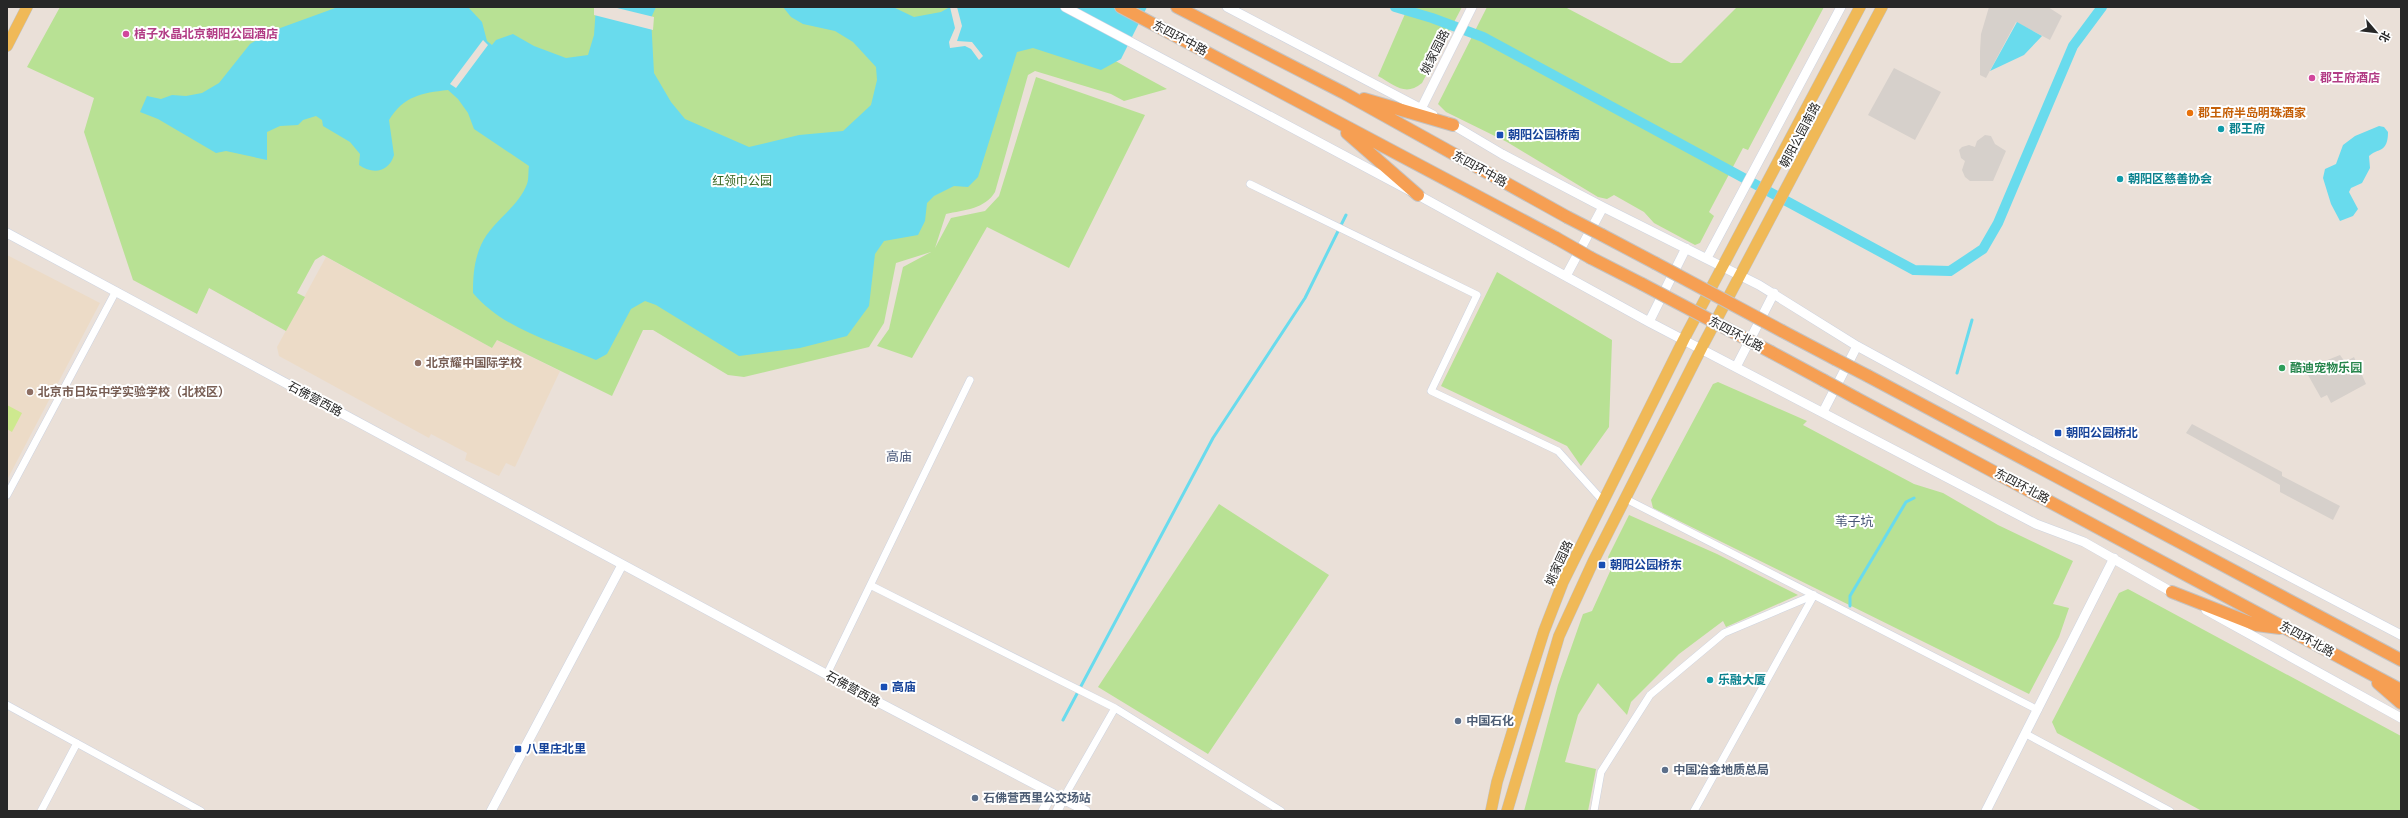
<svg xmlns="http://www.w3.org/2000/svg" width="2408" height="818" viewBox="0 0 2408 818" font-family="'Sofia Sans Condensed','Noto Sans SC',sans-serif">
	<style>
		.education { fill: #ecdbc7 }
		.green { fill: #b8e194 }
		.pitch { fill: #cee98f }
		.plaza { fill: #d6d0cb }
		.water { fill: #69dbed }
		.pier { fill: #eae0d8 }
		.lines { fill: none; stroke-linecap: round; stroke-linejoin: round }
		.stream { stroke: #69dbed; stroke-width: 3 }
		.canal { stroke: #69dbed; stroke-width: 10 }
		.minor-casing { stroke: #cdd3e0; stroke-width: 8 }
		.tertiary-casing { stroke: #cdd3e0; stroke-width: 10 }
		.primary-casing { stroke: #c3c3c3; stroke-width: 12 }
		.trunk-casing { stroke: #c3c3c3; stroke-width: 14 }
		.minor { stroke: #fff; stroke-width: 7 }
		.tertiary { stroke: #fff; stroke-width: 9 }
		.primary { stroke: #f0b957; stroke-width: 11 }
		.trunk { stroke: #f69f53; stroke-width: 12 }
		.trunk-bridge-casing { stroke: #c3c3c3; stroke-width: 14; stroke-linecap: butt }
		.trunk-bridge { stroke: #f69f53; stroke-width: 12 }
		.hotel-dot { fill: #d1479c; stroke: #fff; stroke-width: 1.5 }
		.food-dot { fill: #e8710a; stroke: #fff; stroke-width: 1.5 }
		.culture-dot { fill: #0f9aa8; stroke: #fff; stroke-width: 1.5 }
		.transit-dot { fill: #1a4fb4; stroke: #fff; stroke-width: 1.5 }
		.education-dot { fill: #8d6e63; stroke: #fff; stroke-width: 1.5 }
		.leisure-dot { fill: #2e9e5b; stroke: #fff; stroke-width: 1.5 }
		.service-dot { fill: #5c6f8a; stroke: #fff; stroke-width: 1.5 }
		.labels { text-anchor: middle; stroke-width: 4; stroke-linejoin: round; paint-order: stroke }
		.hotel-label { font-size: 12px; font-weight: bold; fill: #b23c85; stroke: #fff; text-anchor: start }
		.street-label { font-size: 12px; fill: #272727; stroke: #fff }
		.food-label { font-size: 12px; font-weight: bold; fill: #c56008; stroke: #fff; text-anchor: start }
		.culture-label { font-size: 12px; font-weight: bold; fill: #0d838f; stroke: #fff; text-anchor: start }
		.transit-label { font-size: 12px; font-weight: bold; fill: #164399; stroke: #fff; text-anchor: start }
		.park-label { font-size: 12px; fill: #316219; stroke: #fff }
		.education-label { font-size: 12px; font-weight: bold; fill: #785e54; stroke: #fff; text-anchor: start }
		.leisure-label { font-size: 12px; font-weight: bold; fill: #27864d; stroke: #fff; text-anchor: start }
		.service-label { font-size: 12px; font-weight: bold; fill: #4e5e75; stroke: #fff; text-anchor: start }
		.neighbourhood-label { font-size: 13px; fill: #485677; stroke: #fff }
	</style>
	<rect width="100%" height="100%" fill="#eae0d8"/>
	<!-- education -->
	<path class="education" d="M7,255l93,48 -93,177z
		M326,257l166,91 5,-8 63,31 -45,96 -9,-4 -7,13 -34,-16 2,-7 -36,-19 -2,4 -150,-82 -2,-9z"/>
	<!-- green -->
	<path class="green" d="M60,7h956l151,82 -43,12 -13,-7 -76,-23 -7,4 -33,117c-10,17 -31,18 -49,22l-11,34 16,-30 34,-7 14,-15 37,-119 109,38 -76,153 -82,-41 -75,131 -35,-12 12,-17 14,-62 28,-15 -35,11 -12,60 -15,24 -125,30 -16,-2 -75,-45h-10l-31,66 -115,-56 -5,8 -169,-93 -8,5 -18,33 8,4 -19,34 -77,-43 -12,26 -64,-34 -49,-148 10,-34 -67,-31z
		M1408,7h54l-40,76c-17,14 -27,2 -44,-7z
		M1487,7h78l106,56h10l56,-56h87l-76,143 -5,-2 -34,64 5,4 -14,27 -5,2 -41,-22 -10,-11 -30,-17 -7,4 -9,-2 -91,-55 -61,-30 -8,-8z
		M1497,272l115,68 -3,87 -28,39 -14,-20 -126,-60z
		M1718,382l89,39 -4,4 111,59 29,9 55,32 75,36 -20,43 16,4 -10,29 -30,57 -376,-186 -2,-8 62,-116z
		M1219,504l110,71 -121,179 -110,-67z
		M1629,515l88,39 81,41 -72,32 -3,-6 -44,33 -48,48 -4,13 -29,-32 -20,32 -13,47 31,7 -8,42h-64l34,-126 25,-71 9,-3 20,-44 -4,-10z
		M2128,589l273,147v75h-199l-145,-78 -5,-11 67,-129z"/>
	<!-- pitch -->
	<path class="pitch" d="M7,405l15,8 -10,19 -5,-3z"/>
	<!-- plaza -->
	<path class="plaza" d="M1989,7h59l14,9 -12,24 -34,-18 -30,56 -6,-3v-24l1,-17z
		M1894,68l47,24 -26,48 -47,-25z
		M1985,135l6,1 4,8 11,7 -13,30h-23l-5,-4 -3,-7 3,-9 -4,-3 -2,-8 3,-3 7,-2 6,2 2,-6z
		M2340,355l5,7 9,-5 12,27 -35,19 -4,-8 -6,3 -21,-37h25z
		M2192,424l90,48v4l58,30 -7,14 -53,-28v-7l-94,-52z"/>
	<!-- water -->
	<path class="water" d="M338,7h130l14,15 5,19 5,4 4,-5 17,-6 21,12 32,12 22,-3 6,-20 2,-28h60l-5,11 3,55 17,29 14,17 64,28 50,-12 44,-4 28,-26 6,-25 -1,-13 -23,-25 -18,-11 -32,-7 -12,-7 -8,-10h110l21,10 27,-5 9,-5h197l-26,52 -20,11 -68,-22 -16,4 -39,125 -10,10 -14,-1 -20,10 -7,7 -2,18 -7,14 -34,6 -9,13 -6,52 -22,30 -47,12 -61,8 -83,-51 -11,-4 -14,8 -24,45 -11,6c-42,-18 -93,-31 -123,-67 0,-17 1,-32 8,-48 11,-24 37,-37 46,-61 2,-5 1,-13 2,-18l-55,-37 -6,-16 -10,-14 -10,-9c-27,3 -44,6 -59,30l5,35c-5,17 -21,20 -35,10l1,-11 -10,-12 -27,-16 -1,-6 -6,-4 -13,4 -5,5 -18,1 -13,6v28l-41,-9 -10,2 -58,-34 -18,-7 7,-16 14,3 11,-4 14,1 16,-3 17,-10 31,-39 22,-13z
		M2017,22l25,14 -18,19 -34,16z
		M2379,126l5,1 4,5c0,21 -10,16 -19,24l1,12 -8,15 -11,5 -2,4 9,17 -5,7 -13,5 -9,-17 -8,-26 2,-9 11,-5 7,-19 12,-9z"/>
	<!-- pier -->
	<path class="pier" d="M594,7h19l41,10 -1,13 -59,-15z
		M950,7h7l5,19 -5,15 15,1 11,14 -4,4 -8,-11 -6,-3 -15,2 -1,-6 6,-14z
		M483,40l5,5 -32,43 -6,-4z"/>
	<g class="lines">
		<!-- stream -->
		<path class="stream" d="M1957,373l15,-53
			M1850,606v-10l56,-94 8,-4
			M1063,720l150,-282 92,-140 41,-83"/>
		<!-- canal -->
		<path class="canal" d="M1395,7l37,11 51,19 431,233 36,1 33,-22 15,-26 75,-177 29,-39"/>
		<!-- minor casing -->
		<g class="minor-casing">
			<path id="minor" d="M1250,184l227,111 -46,96 127,60 45,50
				M7,495l109,-204
				M1624,498l414,212
				M872,586l243,122 166,103
				M827,674l143,-294
				M7,705l194,106
				M2026,734l144,77
				M1063,799l52,-91
				M41,811l36,-68
				M1594,811l7,-39 49,-77 74,-62 90,-38
				M1694,811l120,-216"/>
		</g>
		<!-- tertiary casing -->
		<g class="tertiary-casing">
			<path id="tertiary" d="M1065,7l353,188 231,127 387,202 48,18 93,53
				M1227,7l206,108
				M1421,109l51,-102
				M1448,122l54,32 101,53 156,78 98,61 193,105 351,184
				M7,233l869,468 210,110
				M1707,258l134,-251
				M1566,276l37,-69
				M1649,322l37,-74
				M1736,367l38,-74
				M1823,412l34,-66
				M2206,610l195,108
				M491,811l131,-246
				M1043,811l9,-18
				M1057,811l6,-12
				M1986,811l128,-253"/>
		</g>
		<!-- primary casing -->
		<g class="primary-casing">
			<path id="primary" d="M7,46l20,-39
				M1491,811l6,-29 26,-85 21,-66 19,-49 121,-243 176,-332
				M1507,811l52,-175 34,-74 109,-215 180,-340"/>
		</g>
		<!-- trunk casing -->
		<g class="trunk-casing">
			<path id="trunk" d="M1121,7l435,231
				M1177,7l167,86 223,124
				M1364,99l89,26
				M1347,133l71,62
				M1602,235l53,28
				M1591,258l51,26
				M1782,331l53,28
				M1771,352l52,28
				M1868,376l533,284
				M1856,398l545,292
				M2172,592l84,33 24,3
				M2378,683l23,20"/>
		</g>
		<!-- minor -->
		<use href="#minor" class="minor"/>
		<!-- tertiary -->
		<use href="#tertiary" class="tertiary"/>
		<!-- primary -->
		<use href="#primary" class="primary"/>
		<!-- trunk -->
		<use href="#trunk" class="trunk"/>
		<!-- trunk-bridge casing -->
		<g class="trunk-bridge-casing">
			<path id="trunk-bridge" d="M1567,217l35,18
				M1556,238l35,20
				M1655,263l127,68
				M1642,284l129,68
				M1835,359l33,17
				M1823,380l33,18"/>
		</g>
		<!-- trunk-bridge -->
		<use href="#trunk-bridge" class="trunk-bridge"/>
	</g>
	<!-- markers -->
	<g class="hotel-dot">
		<circle cx="126" cy="34" r="4"/>
		<circle cx="2312" cy="78" r="4"/>
	</g>
	<circle class="food-dot" cx="2190" cy="113" r="4"/>
	<g class="culture-dot">
		<circle cx="2221" cy="129" r="4"/>
		<circle cx="2120" cy="179" r="4"/>
		<circle cx="1710" cy="680" r="4"/>
	</g>
	<g class="transit-dot">
		<rect x="1496" y="131" width="8" height="8" rx="2"/>
		<rect x="2054" y="429" width="8" height="8" rx="2"/>
		<rect x="1598" y="561" width="8" height="8" rx="2"/>
		<rect x="880" y="683" width="8" height="8" rx="2"/>
		<rect x="514" y="745" width="8" height="8" rx="2"/>
	</g>
	<g class="education-dot">
		<circle cx="418" cy="363" r="4"/>
		<circle cx="30" cy="392" r="4"/>
	</g>
	<circle class="leisure-dot" cx="2282" cy="368" r="4"/>
	<g class="service-dot">
		<circle cx="1458" cy="721" r="4"/>
		<circle cx="1665" cy="770" r="4"/>
		<circle cx="975" cy="798" r="4"/>
	</g>
	<g class="labels">
		<!-- hotel labels -->
		<g class="hotel-label">
			<text x="134" y="38">桔子水晶北京朝阳公园酒店</text>
			<text x="2320" y="82">郡王府酒店</text>
		</g>
		<!-- street labels -->
		<g class="street-label">
			<text transform="translate(1180 38) rotate(28)" y="4">东四环中路</text>
			<text transform="translate(1435 52) rotate(-63)" y="4">姚家园路</text>
			<text transform="translate(1800 135) rotate(-62)" y="4">朝阳公园南路</text>
			<text transform="translate(1480 169) rotate(29)" y="4">东四环中路</text>
			<text transform="translate(1736 334) rotate(28)" y="4">东四环北路</text>
			<text transform="translate(315 399) rotate(28)" y="4">石佛营西路</text>
			<text transform="translate(2022 486) rotate(28)" y="4">东四环北路</text>
			<text transform="translate(1559 563) rotate(-65)" y="4">姚家园路</text>
			<text transform="translate(2307 639) rotate(29)" y="4">东四环北路</text>
			<text transform="translate(853 689) rotate(29)" y="4">石佛营西路</text>
		</g>
		<!-- food labels -->
		<g class="food-label">
			<text x="2198" y="117">郡王府半岛明珠酒家</text>
		</g>
		<!-- culture labels -->
		<g class="culture-label">
			<text x="2229" y="133">郡王府</text>
			<text x="2128" y="183">朝阳区慈善协会</text>
			<text x="1718" y="684">乐融大厦</text>
		</g>
		<!-- transit labels -->
		<g class="transit-label">
			<text x="1508" y="139">朝阳公园桥南</text>
			<text x="2066" y="437">朝阳公园桥北</text>
			<text x="1610" y="569">朝阳公园桥东</text>
			<text x="892" y="691">高庙</text>
			<text x="526" y="753">八里庄北里</text>
		</g>
		<!-- park labels -->
		<g class="park-label">
			<text x="742" y="185">红领巾公园</text>
		</g>
		<!-- education labels -->
		<g class="education-label">
			<text x="426" y="367">北京耀中国际学校</text>
			<text x="38" y="396">北京市日坛中学实验学校（北校区）</text>
		</g>
		<!-- leisure labels -->
		<g class="leisure-label">
			<text x="2290" y="372">酷迪宠物乐园</text>
		</g>
		<!-- service labels -->
		<g class="service-label">
			<text x="1466" y="725">中国石化</text>
			<text x="1673" y="774">中国冶金地质总局</text>
			<text x="983" y="802">石佛营西里公交场站</text>
		</g>
		<!-- neighbourhood labels -->
		<g class="neighbourhood-label">
			<text x="899" y="461">高庙</text>
			<text x="1854" y="526">苇子坑</text>
		</g>
	</g>
	<!-- border -->
	<rect width="2408" height="818" fill="none" stroke="#272727" stroke-width="16"/>
	<!-- north arrow -->
	<g transform="translate(2376 32) rotate(118)" stroke="#ffffff" stroke-width="3" paint-order="stroke">
	<path d="M0-3L7 15L0 10L-7 15Z" fill="#272727"/>
	<text y="-6" font-size="11" font-weight="bold" text-anchor="middle" fill="#272727">北</text>
	</g>
</svg>
